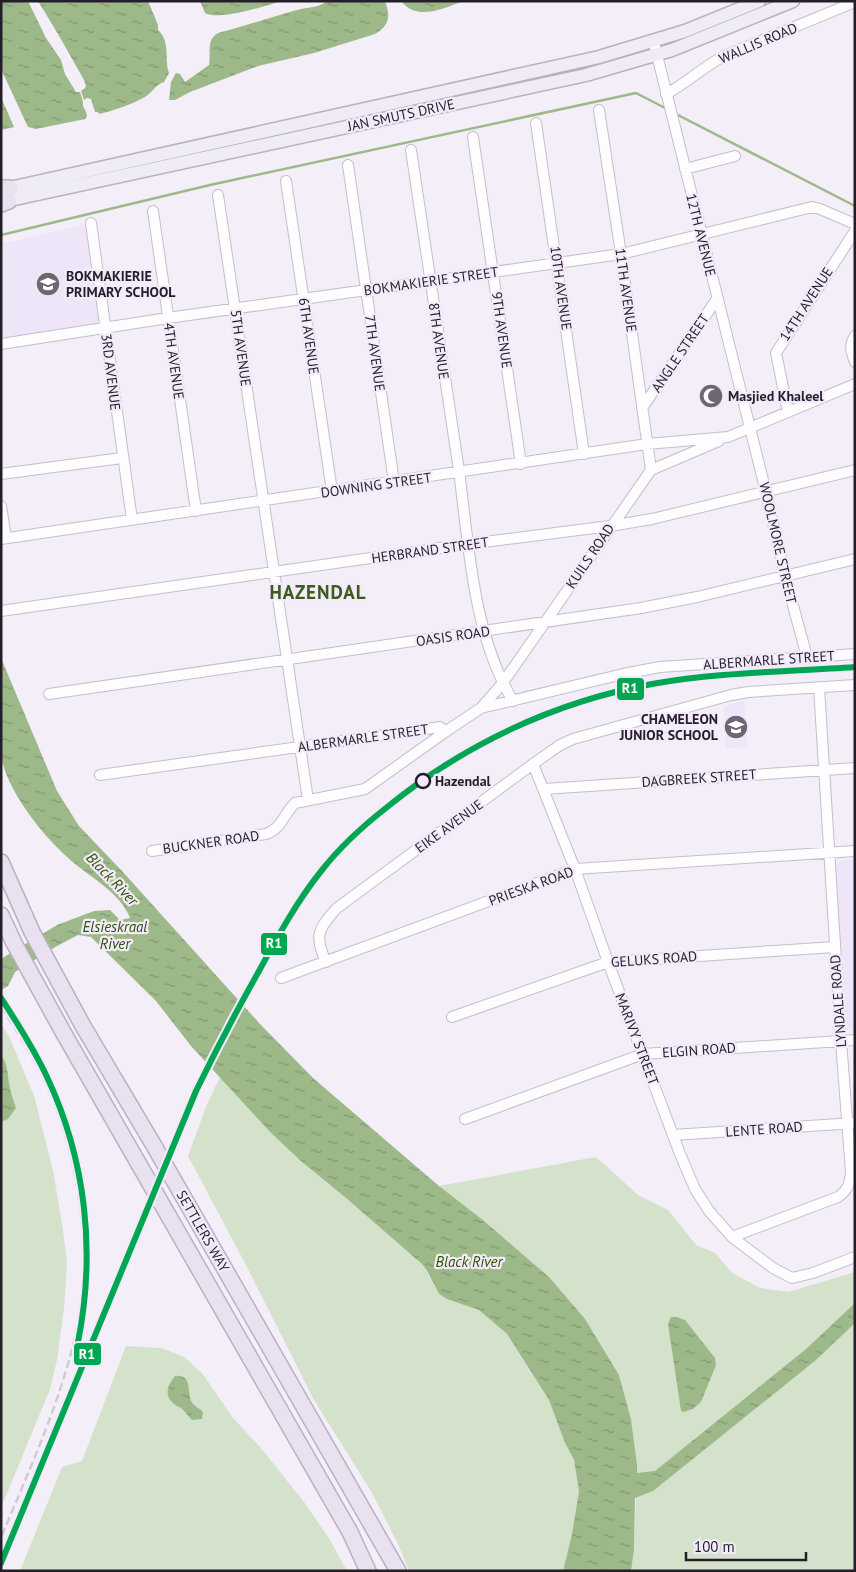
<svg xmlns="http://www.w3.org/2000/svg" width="856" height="1572" viewBox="0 0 856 1572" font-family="'PT Sans',sans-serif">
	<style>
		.built { fill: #efe5f9 }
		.grass { fill: #d4e2cb }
		.water { fill: url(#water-ripples) }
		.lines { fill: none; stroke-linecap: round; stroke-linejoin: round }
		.stream { stroke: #9eb989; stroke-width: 2.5 }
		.minor-casing { stroke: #c4bfc9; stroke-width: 12 }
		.major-casing { stroke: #bab0c2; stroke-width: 15 }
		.highway-casing { stroke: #bab0c2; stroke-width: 18 }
		.minor { stroke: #fdfcfe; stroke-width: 10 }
		.major { stroke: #f0ecf5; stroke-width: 12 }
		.highway { stroke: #e9e1ef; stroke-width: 15 }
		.rail { stroke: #cecdd0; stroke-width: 2.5; stroke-dasharray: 8 4; stroke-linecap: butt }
		.rail-1-casing { stroke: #f3eafc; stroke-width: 10 }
		.rail-1 { stroke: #00a651; stroke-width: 6 }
		.stop-dot { fill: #f3eafc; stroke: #241e29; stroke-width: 2.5 }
		.labels { text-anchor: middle; stroke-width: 4.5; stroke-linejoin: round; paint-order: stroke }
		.street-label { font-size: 14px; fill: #241e29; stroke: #f3eafc }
		.poi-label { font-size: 14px; font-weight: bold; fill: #241e29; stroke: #f3eafc; text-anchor: start }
		.stop-label { font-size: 14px; font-weight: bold; fill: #241e29; stroke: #f3eafc; text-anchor: start }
		.water-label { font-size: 15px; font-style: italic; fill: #2d5200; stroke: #f3eafc }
		.district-label { font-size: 19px; font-weight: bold; letter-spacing: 1px; fill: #3a5c1c; stroke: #f3eafc }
		.line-badge { stroke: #f3eafc; stroke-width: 2 }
		.badge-label { font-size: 14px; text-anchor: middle; font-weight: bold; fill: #fff }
	</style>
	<defs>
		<pattern id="water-ripples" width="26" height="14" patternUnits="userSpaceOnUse" patternTransform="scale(1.25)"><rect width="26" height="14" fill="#9eb989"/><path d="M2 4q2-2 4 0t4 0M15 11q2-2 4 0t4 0" fill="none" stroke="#819670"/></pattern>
	</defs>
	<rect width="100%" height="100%" fill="#f3eef8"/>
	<!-- built -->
	<path class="built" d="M85,224l16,99 -100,15v-94z
		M744,700l4,47 -22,1 -2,-41z
		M855,859v172h-4l-5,-6 -11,-158 6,-7z"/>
	<!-- grass -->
	<path class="grass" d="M1,1024l8,12 25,60 19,74 10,60 4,33 -3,45 -7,52 -7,29 -49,119z
		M220,1077l50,55 152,132 17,30 40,16 28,24 42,66 16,43 9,17 5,31 -7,43 -9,37h-154l-11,-27 -27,-53 -57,-91 -67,-133 -59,-111 19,-52z
		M596,1157l42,38 30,15 28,35 19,8 17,20 28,15 28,4 67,-20v299h-224l3,-21 3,-86 -6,-45 -12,-44 -180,-189z
		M126,1346l35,2 23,9 18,16 31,45 28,30 43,54 26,38 17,31h-327l42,-104 20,-6z"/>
	<!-- water -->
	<path class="water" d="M1,1h27l18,37 15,22 4,14 11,18h4l3,10v4l3,6 1,4 -2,3 -49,10 -8,-2 -27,-58z
		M38,1h110l10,24v5c13,12 6,29 11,43l-5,9c-8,2 -12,11 -19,15 -14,8 -30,13 -46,17l-1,-2h-3l-4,-13 -4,-1 -3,2 -3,-9 4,-3 1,-2 -2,-6 -26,-46z
		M200,1h82c-17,5 -63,20 -77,12z
		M327,1h58c6,16 4,25 -10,33l-61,19 -56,13 -68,26 -15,8h-6l2,-18 5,-9 4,1 5,8 24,-17c2,-13 -3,-25 9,-32 27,-7 53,-16 79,-23 10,-3 22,-2 30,-9z
		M401,1h63c-21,7 -46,21 -63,0z
		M1,97l13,30 -13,3z
		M1,658l56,133 22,35 43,45 138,153 53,54 126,108 45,35 65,56 36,42 34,56 12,44 6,45v9l18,-2 151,-122 49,-46v20l-39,37 -163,131 -18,7 -1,52 -3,21h-68l9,-37 7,-43 -5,-31 -9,-17 -16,-43 -42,-66 -28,-24 -32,-11 -8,-5 -12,-23 -5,-7 -76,-66 -45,-37 -31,-29 -79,-86 -35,-45 -65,-64 -13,-2 -21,11 -42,26 -7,14 -7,4v-31l56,-34 37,-14 16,-1 10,10 10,-2c-9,-24 -37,-39 -56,-55 -28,-23 -69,-73 -73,-109 -1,-10 0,-21 0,-31 0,-21 0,-43 0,-65z
		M1,1056c8,8 6,21 9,32 1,7 4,13 6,20l-8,11 -7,3z
		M671,1317h6l8,3 30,38 1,7 -15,37 -8,7 -9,3 -3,-1 -13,-87z
		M175,1376c17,-2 12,14 16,25 3,5 8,7 12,11l-1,7 -10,1c-4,-4 -7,-9 -11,-12 -2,-1 -5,-2 -7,-4 -11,-9 -6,-19 1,-28z"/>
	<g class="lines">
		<!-- stream -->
		<path class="stream" d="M676,114l179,92
			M1,235l209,-50 426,-92 31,16"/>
		<!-- minor casing -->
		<g class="minor-casing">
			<path id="minor" d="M655,47l111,445 19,84 22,81
				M666,94c21,-11 37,-27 58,-38l131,-54
				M599,110l22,144 30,216
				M536,123l48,331
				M473,137l48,327
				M411,150c16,107 32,214 48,321 10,76 14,164 54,230
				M348,165l46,317
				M685,169l50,-13
				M286,181l46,310
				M218,195l90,605
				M153,211l43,300
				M91,223l41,297
				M855,336c-6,9 -4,16 0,26
				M1,344l167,-26 453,-64 191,-47 8,2 35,15
				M642,408l75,-109
				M788,412l-12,-59 79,-122
				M1,474l121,-16
				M1,506l5,32
				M1,539l646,-95 81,-7 127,-53
				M1,611l467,-67 142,-18 42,-7 203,-49
				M49,694l592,-86 56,-11 158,-38
				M481,708l21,-24 149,-214 68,-29
				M533,764l42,105 33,93 72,192 15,35 14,22 23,26 41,31 19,10 21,-5 42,-16
				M100,775l340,-48 5,5
				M544,789l311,-21
				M152,851l114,-17c15,-5 18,-20 29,-31l70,-14 80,-57 36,-24 142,-34 37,-7 195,-13
				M326,962c-12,-26 -8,-33 11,-54l196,-144 27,-19 13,-6 158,-44 17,-3 107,-7
				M281,978l294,-109 280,-18
				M452,1017l156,-55 227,-15
				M465,1119l178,-65 212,-14
				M673,1135l182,-12
				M732,1237l106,-40c10,-7 12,-13 13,-25l-10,-131 -22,-354"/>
		</g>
		<!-- major casing -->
		<g class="major-casing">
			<path id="major" d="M1,190l598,-133 86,-26 74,-30
				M1,202l585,-127 86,-25 121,-49"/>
		</g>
		<!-- highway casing -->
		<g class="highway-casing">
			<path id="highway" d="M1,188h9
				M1,204l8,-3
				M1,862l31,70 51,94 70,118 245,427
				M1,915l13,28 49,89 287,500 18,39"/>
		</g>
		<!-- minor -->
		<use href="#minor" class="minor"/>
		<!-- major -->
		<use href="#major" class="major"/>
		<!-- highway -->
		<use href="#highway" class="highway"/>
		<!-- rail -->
		<path class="rail" d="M1,1007c18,27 36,55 49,86 33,79 44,176 21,260 -17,64 -45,124 -70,185"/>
		<!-- rail-1 casing -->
		<g class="rail-1-casing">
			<path id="rail-1" d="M1,998c17,26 33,51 46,79 39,83 49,175 31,265
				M1,1563l195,-472c20,-41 41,-81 63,-120 19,-35 38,-70 63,-101 18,-23 41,-44 64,-62 77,-63 168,-106 266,-124 66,-12 135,-12 203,-17"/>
		</g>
		<!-- rail-1 -->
		<use href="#rail-1" class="rail-1"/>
	</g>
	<!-- icons -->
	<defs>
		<g id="school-disc" transform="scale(1.25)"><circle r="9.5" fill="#6c6771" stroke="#f3eafc"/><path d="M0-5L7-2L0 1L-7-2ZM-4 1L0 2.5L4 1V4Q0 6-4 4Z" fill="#fff"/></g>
		<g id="mosque-disc" transform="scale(1.25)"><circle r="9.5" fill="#6c6771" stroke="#f3eafc"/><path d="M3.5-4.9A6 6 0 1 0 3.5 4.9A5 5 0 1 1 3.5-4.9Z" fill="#fff"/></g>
	</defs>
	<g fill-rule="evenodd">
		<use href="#school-disc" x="48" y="284"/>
		<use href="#mosque-disc" x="711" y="396"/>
		<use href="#school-disc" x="736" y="727"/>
	</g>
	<!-- markers -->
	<circle class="stop-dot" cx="423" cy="781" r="7"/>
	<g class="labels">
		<!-- street labels -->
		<g class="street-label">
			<text transform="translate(758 43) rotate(-23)" y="5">WALLIS ROAD</text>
			<text transform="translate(401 115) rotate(-12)" y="5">JAN SMUTS DRIVE</text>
			<text transform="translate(701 235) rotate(76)" y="5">12TH AVENUE</text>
			<text transform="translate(431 281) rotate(-8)" y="5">BOKMAKIERIE STREET</text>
			<text transform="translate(561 288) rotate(82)" y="5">10TH AVENUE</text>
			<text transform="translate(626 290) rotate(82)" y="5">11TH AVENUE</text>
			<text transform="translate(806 304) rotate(-57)" y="5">14TH AVENUE</text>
			<text transform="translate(502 330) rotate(82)" y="5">9TH AVENUE</text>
			<text transform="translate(309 336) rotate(82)" y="5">6TH AVENUE</text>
			<text transform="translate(439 341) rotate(82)" y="5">8TH AVENUE</text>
			<text transform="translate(241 348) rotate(82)" y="5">5TH AVENUE</text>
			<text transform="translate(375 353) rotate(82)" y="5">7TH AVENUE</text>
			<text transform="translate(680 353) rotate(-56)" y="5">ANGLE STREET</text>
			<text transform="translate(174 361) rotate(82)" y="5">4TH AVENUE</text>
			<text transform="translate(111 372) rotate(83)" y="5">3RD AVENUE</text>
			<text transform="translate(376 485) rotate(-8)" y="5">DOWNING STREET</text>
			<text transform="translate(778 543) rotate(77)" y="5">WOOLMORE STREET</text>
			<text transform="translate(430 550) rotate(-8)" y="5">HERBRAND STREET</text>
			<text transform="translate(590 556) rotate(-56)" y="5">KUILS ROAD</text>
			<text transform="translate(453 636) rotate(-8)" y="5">OASIS ROAD</text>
			<text transform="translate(769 660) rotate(-4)" y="5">ALBERMARLE STREET</text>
			<text transform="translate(363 738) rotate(-8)" y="5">ALBERMARLE STREET</text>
			<text transform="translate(699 778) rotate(-4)" y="5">DAGBREEK STREET</text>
			<text transform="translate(449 826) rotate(-36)" y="5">EIKE AVENUE</text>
			<text transform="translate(211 842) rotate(-8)" y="5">BUCKNER ROAD</text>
			<text transform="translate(531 886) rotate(-20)" y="5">PRIESKA ROAD</text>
			<text transform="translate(654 959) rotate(-4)" y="5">GELUKS ROAD</text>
			<text transform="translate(838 1001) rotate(-94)" y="5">LYNDALE ROAD</text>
			<text transform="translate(637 1039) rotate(69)" y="5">MARIVY STREET</text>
			<text transform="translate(699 1050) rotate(-4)" y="5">ELGIN ROAD</text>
			<text transform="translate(764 1129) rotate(-4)" y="5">LENTE ROAD</text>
			<text transform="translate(203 1231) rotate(60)" y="5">SETTLERS WAY</text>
		</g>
		<!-- poi labels -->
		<g class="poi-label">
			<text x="66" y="281">BOKMAKIERIE<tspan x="66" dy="16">PRIMARY SCHOOL</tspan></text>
			<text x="728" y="401">Masjied Khaleel</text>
			<text x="718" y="724" text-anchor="end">CHAMELEON<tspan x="718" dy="16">JUNIOR SCHOOL</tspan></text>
		</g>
		<!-- stop labels -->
		<g class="stop-label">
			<text x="435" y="786">Hazendal</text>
		</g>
		<!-- water labels -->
		<g class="water-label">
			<text transform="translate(112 879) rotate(46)" y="5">Black River</text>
			<text x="115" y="932">Elsieskraal<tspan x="115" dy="17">River</tspan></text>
			<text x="469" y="1267">Black River</text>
		</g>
		<!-- district labels -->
		<g class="district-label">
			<text x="318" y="599">HAZENDAL</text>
		</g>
	</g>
	<g class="line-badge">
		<rect x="616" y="677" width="29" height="24" rx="5" fill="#00a651"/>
		<rect x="260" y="932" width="28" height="24" rx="5" fill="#00a651"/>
		<rect x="73" y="1342" width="29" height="24" rx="5" fill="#00a651"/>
	</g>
	<g class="badge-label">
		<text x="630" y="693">R1</text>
		<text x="274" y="948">R1</text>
		<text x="87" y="1359">R1</text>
	</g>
	<!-- border -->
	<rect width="856" height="1572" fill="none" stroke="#241e29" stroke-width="5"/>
	<!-- scale -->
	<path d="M686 1552v8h120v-8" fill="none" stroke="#241e29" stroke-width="2.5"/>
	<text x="694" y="1552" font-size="15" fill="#241e29" stroke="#f3eafc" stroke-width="4" paint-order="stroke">100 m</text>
</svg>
